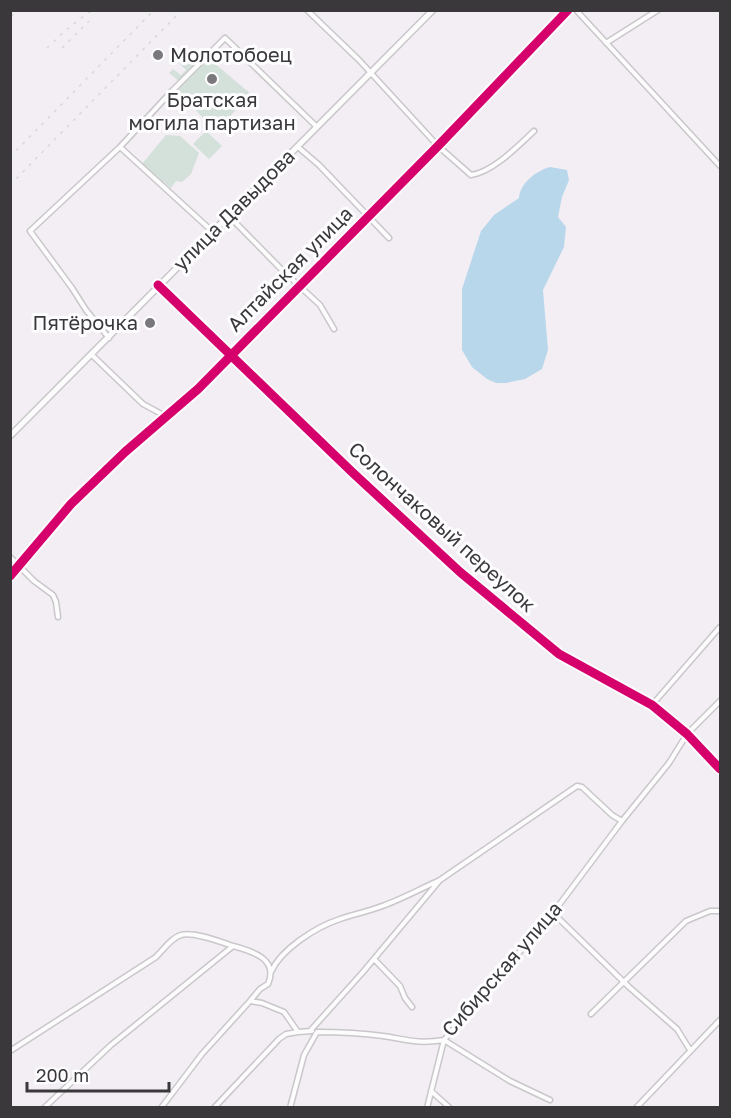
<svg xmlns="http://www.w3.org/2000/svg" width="731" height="1118" viewBox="0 0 731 1118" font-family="'Golos Text',sans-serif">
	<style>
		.green { fill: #d3e1da }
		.water { fill: #b9d7ea }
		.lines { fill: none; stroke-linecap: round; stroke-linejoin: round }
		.street-casing { stroke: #cac7cb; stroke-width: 7 }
		.secondary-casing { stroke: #cac7cb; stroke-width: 8 }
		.street { stroke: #fdfcfd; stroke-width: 4 }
		.secondary { stroke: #fdfcfd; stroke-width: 5 }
		.rail { stroke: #d9d8da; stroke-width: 1.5; stroke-dasharray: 3 6; stroke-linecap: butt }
		.cycleway-casing { stroke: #fdfcfe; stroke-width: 13 }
		.cycleway { stroke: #d6006c; stroke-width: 9 }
		.poi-dot { fill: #7a787c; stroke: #fdfcfe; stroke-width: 2 }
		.labels { text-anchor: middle; stroke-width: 6; stroke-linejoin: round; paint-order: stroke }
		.poi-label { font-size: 20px; fill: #3a383b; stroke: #fdfcfe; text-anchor: start }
		.street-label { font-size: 20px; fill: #3a383b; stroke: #fdfcfe }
	</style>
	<rect width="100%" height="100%" fill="#f2eef4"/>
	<!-- green -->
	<path class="green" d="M201,49l7,2 -29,30 -10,-8 4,-4 8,6 5,-5 -7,-7 17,-3v-5z
		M208,58l43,36 -35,37 -39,-40z
		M206,131l16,15 -13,13 -16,-15z
		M166,135l14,1 19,17 -8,21 -9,8 -6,-1 -5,7 -29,-24z"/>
	<!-- water -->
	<path class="water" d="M550,167l17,3 2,10 -7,17 -4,20 8,10 -2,20 -21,43 5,60 -6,19 -17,10 -19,4h-10l-9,-4 -15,-12 -10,-17v-61l19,-58 13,-16 25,-17c1,-15 17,-27 31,-31z"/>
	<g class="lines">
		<!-- street casing -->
		<g class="street-casing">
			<path id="street" d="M307,10l52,50 79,86 33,29c22,-3 47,-29 63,-44
				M576,10l144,156
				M606,43l52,-33
				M120,147l93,85
				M298,147l21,18 70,73
				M229,216l53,54 38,35 14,24
				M159,286l193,186 108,100 99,82 93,51 35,29 33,35
				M109,338l-23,-28 -14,-22 -42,-57 90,-84 51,-55 54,-54 92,89
				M92,355l51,49 24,13
				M10,557l24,24 19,14 3,7 2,15
				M10,576l61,-72 54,-52 73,-63 240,-243 130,-136
				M652,705l68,-78
				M440,880l137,-94 5,1 30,28 10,6
				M553,913l76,74 48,42 13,21
				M233,946c19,5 46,13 35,38l-8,5 -10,12 12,2 22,9 14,20 14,-1
				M374,959l26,27 5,12 7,9
				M271,972c10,-23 45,-45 69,-53 15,-5 30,-8 45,-14 19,-7 37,-17 55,-25l-77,92 -53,59
				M591,1014l95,-93 24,-10h10
				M10,1051l146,-94c7,-7 15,-19 25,-22 12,-4 40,7 52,11l-122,99 -67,63
				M431,1091l19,17
				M161,1108l41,-54 48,-53
				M214,1108l65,-69 7,-5 12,-2
				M290,1108l14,-53 13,-23c23,0 44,1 66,4 26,4 34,8 61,4l109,-127 69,-92 47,-58 18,-29 33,-33
				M427,1108l17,-68 66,41 40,19
				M636,1108l84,-88"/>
		</g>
		<!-- secondary casing -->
		<g class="secondary-casing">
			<path id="secondary" d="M10,436l423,-426"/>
		</g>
		<!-- street -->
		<use href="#street" class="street"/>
		<!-- secondary -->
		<use href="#secondary" class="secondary"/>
		<!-- rail -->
		<path class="rail" d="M11,16l9,-6
			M47,48l20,-19 25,-19
			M62,48l27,-27
			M10,157l144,-147
			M10,185l172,-175"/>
		<!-- cycleway casing -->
		<g class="cycleway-casing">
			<path id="cycleway" d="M158,285l194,187 108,100 99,82 93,51 35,29 33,35
				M10,576l61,-72 54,-52 73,-63 240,-243 130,-136"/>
		</g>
		<!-- cycleway -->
		<use href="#cycleway" class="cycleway"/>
	</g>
	<!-- markers -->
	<g class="poi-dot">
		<circle cx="158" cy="55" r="6"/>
		<circle cx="212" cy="79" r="6"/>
		<circle cx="150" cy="323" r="6"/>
	</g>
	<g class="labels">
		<!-- poi labels -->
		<g class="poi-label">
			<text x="170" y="62">Молотобоец</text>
			<text x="212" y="107" text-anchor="middle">Братская<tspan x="212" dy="23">могила партизан</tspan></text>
			<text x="138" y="330" text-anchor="end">Пятёрочка</text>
		</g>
		<!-- street labels -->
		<g class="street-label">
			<text transform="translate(234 210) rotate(-45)" y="7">улица Давыдова</text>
			<text transform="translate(290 269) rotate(-45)" y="7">Алтайская улица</text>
			<text transform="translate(442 527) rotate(42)" y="7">Солончаковый переулок</text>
			<text transform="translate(502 969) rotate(-49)" y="7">Сибирская улица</text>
		</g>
	</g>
	<!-- border -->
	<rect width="731" height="1118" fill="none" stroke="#3a383b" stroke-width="24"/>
	<!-- scale -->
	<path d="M27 1082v9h142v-9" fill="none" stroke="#3a383b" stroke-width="3"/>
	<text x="36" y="1082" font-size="18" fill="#3a383b" stroke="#fdfcfe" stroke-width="4.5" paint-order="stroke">200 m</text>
</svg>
